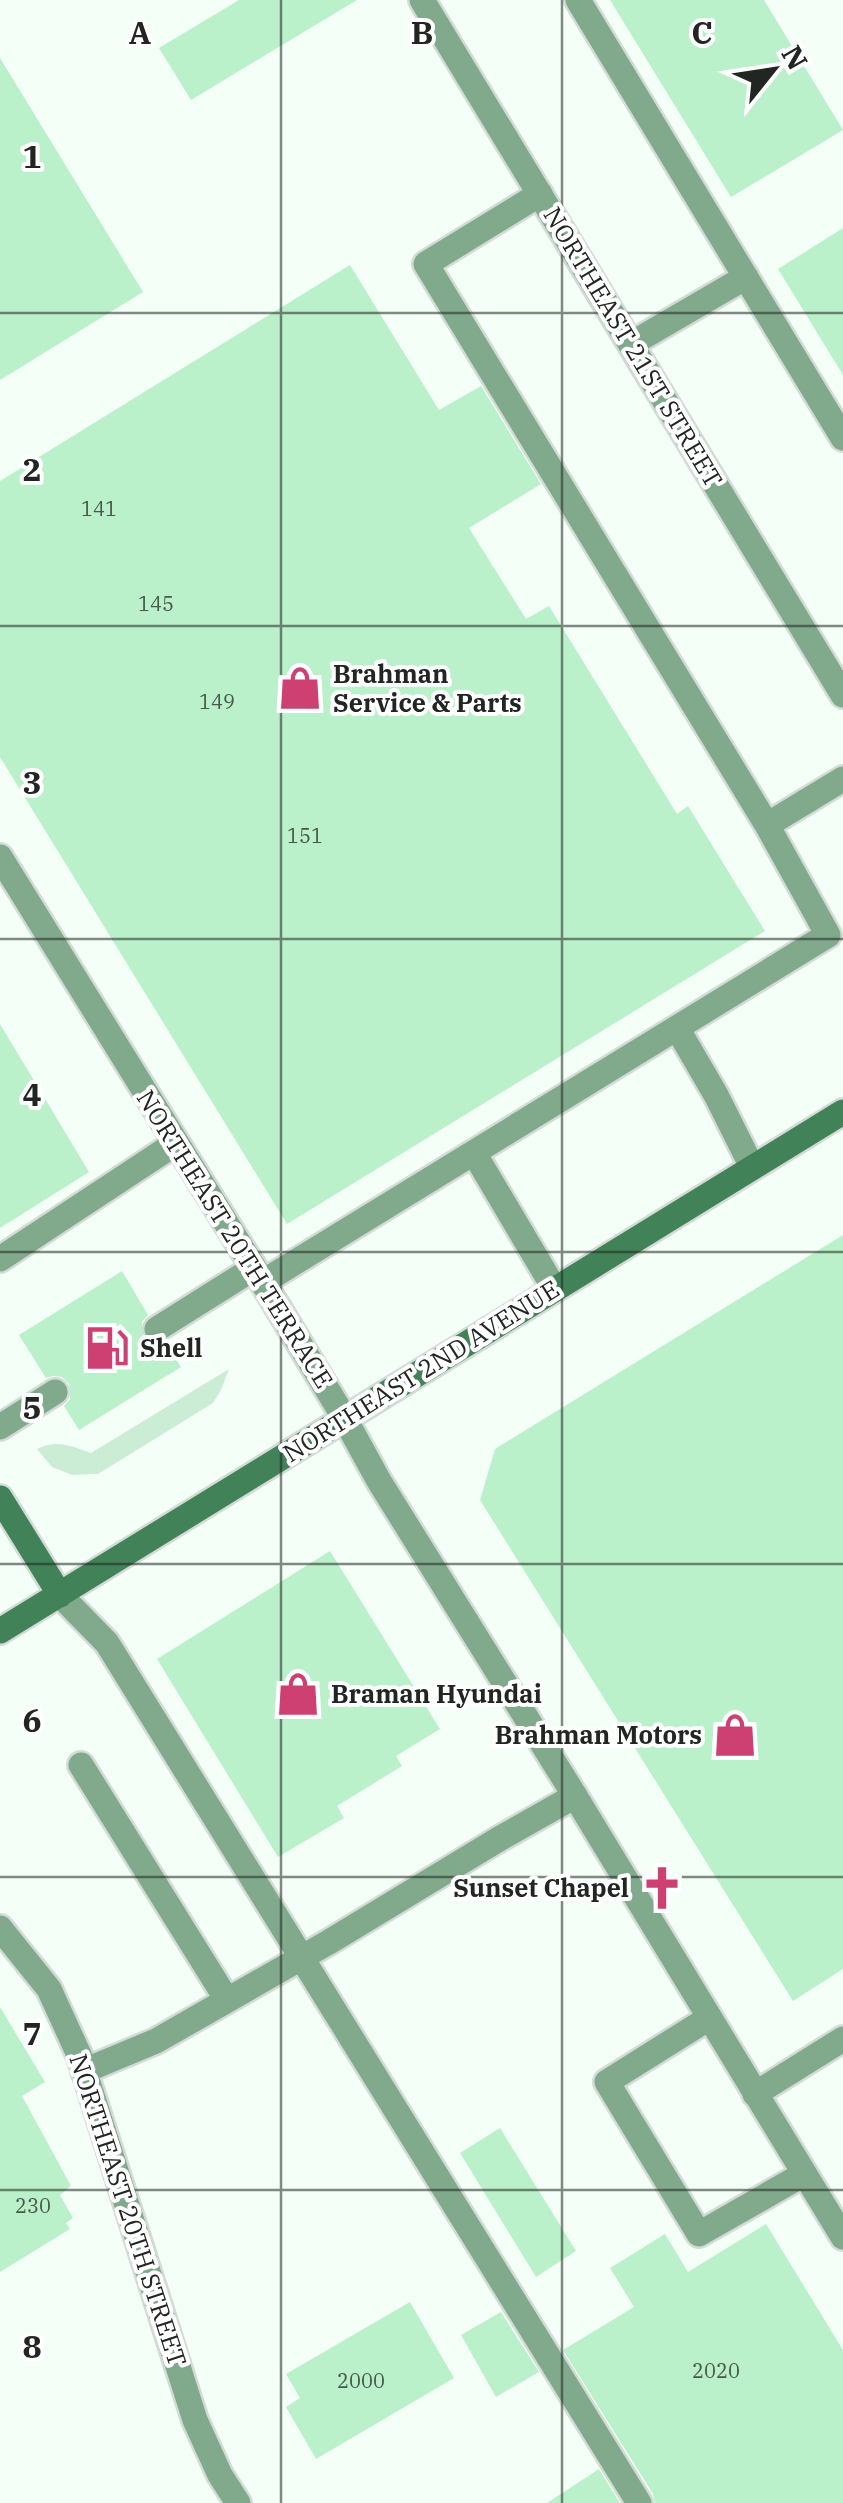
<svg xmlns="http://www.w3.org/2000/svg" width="843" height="2503" viewBox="0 0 843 2503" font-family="'IBM Plex Serif',serif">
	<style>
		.grass { fill: #ccedd5 }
		.building { fill: #baf1ca }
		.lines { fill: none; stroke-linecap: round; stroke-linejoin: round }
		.service-casing { stroke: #d2dcd5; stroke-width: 30 }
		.minor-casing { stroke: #d2dcd5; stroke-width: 30 }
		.secondary-casing { stroke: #d2dcd5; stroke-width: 30 }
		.service { stroke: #81aa8c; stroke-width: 25 }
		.minor { stroke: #81aa8c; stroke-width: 25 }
		.secondary { stroke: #428258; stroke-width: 25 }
		.grid { fill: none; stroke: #212622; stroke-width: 2.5; stroke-opacity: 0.55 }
		.labels { text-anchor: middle; stroke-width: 8; stroke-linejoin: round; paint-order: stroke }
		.number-label { font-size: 20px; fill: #47594c }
		.street-label { font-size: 25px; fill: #212622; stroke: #fff }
		.poi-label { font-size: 25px; font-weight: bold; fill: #212622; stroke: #fff; text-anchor: start }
		.grid-label { font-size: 32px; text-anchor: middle; font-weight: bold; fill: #212622; stroke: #fff; stroke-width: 8; stroke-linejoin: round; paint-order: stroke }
	</style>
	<rect width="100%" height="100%" fill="#f4fff7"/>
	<!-- grass -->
	<path class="grass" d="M229,1369l-8,21 -8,13 -115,71 -26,1 -20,-8 -15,-18c19,-10 35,-3 54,4z"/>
	<!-- building -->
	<path class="building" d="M239,0h118l-166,100 -32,-52z
		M610,0h154l79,130 -112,67z
		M0,58l143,234 -143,88z
		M843,228v147l-65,-106z
		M350,265l89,145 42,-24 60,98 -72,44 57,91 23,-13 128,208 11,-8 77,125 -478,293 -287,-467v-276z
		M0,1024l89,148 -89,56z
		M843,1235v734l-50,32 -313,-501 15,-51z
		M122,1271l26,44 -6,7 1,15 7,7 9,1 7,-2 15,24 -102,63 -15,-24 6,-7 -1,-15 -7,-7 -9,-1 -7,2 -27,-43z
		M330,1551l110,178 -44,27 6,10 -65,40 7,12 -66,39 -121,-198z
		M0,2007l45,75 -23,14 49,90 -11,9 13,23 -7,5 4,6 -70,43z
		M500,2128l76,123 -40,26 -76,-124z
		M766,2224l77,126v153h-188l-2,-9 -90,-144 71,-43 -24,-39 55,-34 23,38z
		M410,2302l44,76 -138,81 -30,-52 14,-9 -14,-24z
		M501,2312l38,60 -43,25 -35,-62z
		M599,2469l21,34h-73z"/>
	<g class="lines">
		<!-- service casing -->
		<g class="service-casing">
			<path id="service" d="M578,0l265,438
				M631,344l115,-67
				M767,825l76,-46
				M677,1028l39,67 36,72
				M474,1153l80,135
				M0,1259l176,-116
				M263,1282l565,-347 -61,-110 -341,-561 114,-70
				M157,1329l97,-61
				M0,1427l55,-35
				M60,1595l47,48 532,860
				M81,1765l146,235
				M709,2018l-102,64 92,152 105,-60
				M84,2071l72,-30 173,-99 170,-103 76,-43
				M755,2094l88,-55"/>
		</g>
		<!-- minor casing -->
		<g class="minor-casing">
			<path id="minor" d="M422,0l421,695
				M0,857l254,411 91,151 34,62 196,315 268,441
				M0,1928l49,61 31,68 115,363 25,55 18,28"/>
		</g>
		<!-- secondary casing -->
		<g class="secondary-casing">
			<path id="secondary" d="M0,1498l60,97
				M0,1631l843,-519"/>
		</g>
		<!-- service -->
		<use href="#service" class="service"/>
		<!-- minor -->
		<use href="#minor" class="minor"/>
		<!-- secondary -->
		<use href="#secondary" class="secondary"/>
	</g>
	<!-- grid -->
	<path class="grid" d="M281,0v2503M562,0v2503M0,313h843M0,626h843M0,939h843M0,1252h843M0,1564h843M0,1877h843M0,2190h843"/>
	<!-- icons -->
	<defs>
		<g id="shop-bare" transform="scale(3.45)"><path d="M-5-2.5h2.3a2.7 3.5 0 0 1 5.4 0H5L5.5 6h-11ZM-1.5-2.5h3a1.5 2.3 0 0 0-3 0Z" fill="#cd4071" stroke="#fff" stroke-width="2.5" paint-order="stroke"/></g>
		<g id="fuel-bare" transform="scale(3.45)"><path d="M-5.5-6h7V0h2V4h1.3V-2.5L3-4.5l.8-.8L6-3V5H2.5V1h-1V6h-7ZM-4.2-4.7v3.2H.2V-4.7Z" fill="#cd4071" stroke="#fff" stroke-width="2.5" paint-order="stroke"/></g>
		<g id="church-bare" transform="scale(3.45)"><path d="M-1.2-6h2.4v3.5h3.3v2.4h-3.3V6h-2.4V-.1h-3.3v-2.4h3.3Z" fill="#cd4071" stroke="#fff" stroke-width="2.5" paint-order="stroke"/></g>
	</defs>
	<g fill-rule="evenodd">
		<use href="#shop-bare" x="300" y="688"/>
		<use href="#fuel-bare" x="107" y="1348"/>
		<use href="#shop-bare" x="298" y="1694"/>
		<use href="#shop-bare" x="735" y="1735"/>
		<use href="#church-bare" x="662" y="1888"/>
	</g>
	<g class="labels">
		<!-- number labels -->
		<g class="number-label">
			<text x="99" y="516">141</text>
			<text x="156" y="611">145</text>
			<text x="217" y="709">149</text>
			<text x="305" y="843">151</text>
			<text x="33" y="2213">230</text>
			<text x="716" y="2378">2020</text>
			<text x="361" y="2388">2000</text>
		</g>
		<!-- street labels -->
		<g class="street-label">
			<text transform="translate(633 347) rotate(59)" y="9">NORTHEAST 21ST STREET</text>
			<text transform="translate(235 1239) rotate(58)" y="9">NORTHEAST 20TH TERRACE</text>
			<text transform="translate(421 1371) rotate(-32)" y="9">NORTHEAST 2ND AVENUE</text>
			<text transform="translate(128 2210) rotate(72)" y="9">NORTHEAST 20TH STREET</text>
		</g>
		<!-- poi labels -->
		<g class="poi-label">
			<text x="333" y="683">Brahman<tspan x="333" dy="29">Service &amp; Parts</tspan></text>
			<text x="140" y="1357">Shell</text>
			<text x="331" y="1703">Braman Hyundai</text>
			<text x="702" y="1744" text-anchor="end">Brahman Motors</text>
			<text x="629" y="1897" text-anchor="end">Sunset Chapel</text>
		</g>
	</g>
	<g class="grid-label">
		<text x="140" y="44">A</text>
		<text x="422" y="44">B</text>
		<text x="702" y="44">C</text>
		<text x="32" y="168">1</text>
		<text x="32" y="481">2</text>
		<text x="32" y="794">3</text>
		<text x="32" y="1106">4</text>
		<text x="32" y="1419">5</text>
		<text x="32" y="1732">6</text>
		<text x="32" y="2045">7</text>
		<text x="32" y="2358">8</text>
	</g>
	<!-- north arrow -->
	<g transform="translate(773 70) rotate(60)" stroke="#ffffff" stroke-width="8" paint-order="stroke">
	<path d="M0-8L18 38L0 25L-18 38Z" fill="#212622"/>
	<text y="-15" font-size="28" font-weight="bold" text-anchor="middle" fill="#212622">N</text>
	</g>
</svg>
